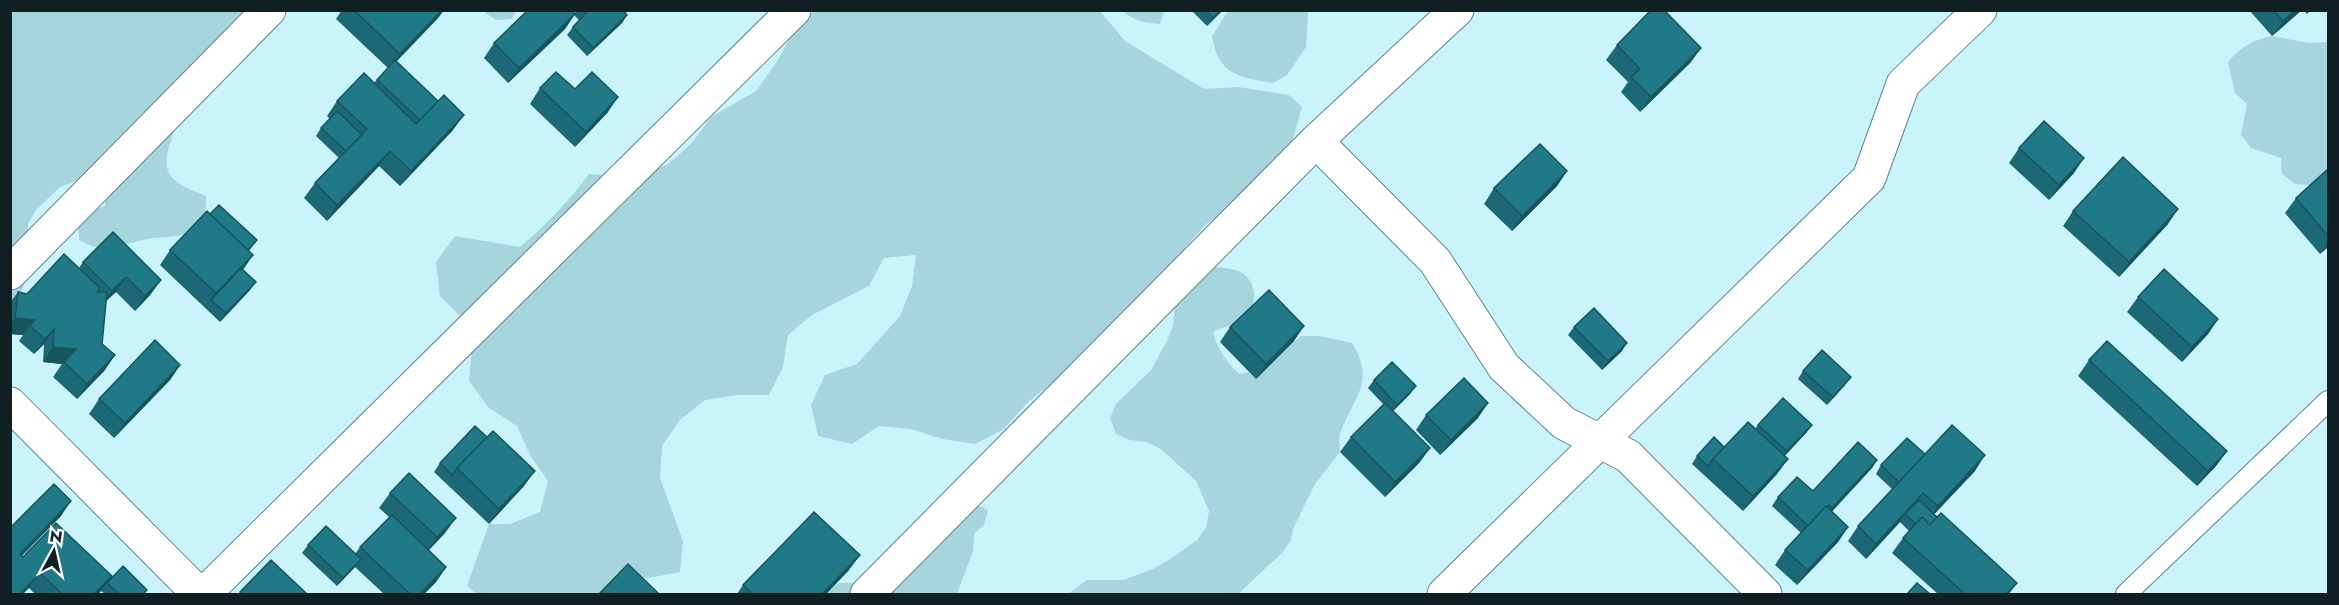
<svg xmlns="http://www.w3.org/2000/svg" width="2339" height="605" viewBox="0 0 2339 605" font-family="Jost,sans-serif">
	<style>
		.green { fill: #a6d5de }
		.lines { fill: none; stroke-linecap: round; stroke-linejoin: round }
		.lane-casing { stroke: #5e858c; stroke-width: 22 }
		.street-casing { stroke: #5e858c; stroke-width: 35 }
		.lane { stroke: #fff; stroke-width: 20 }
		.street { stroke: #fff; stroke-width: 33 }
		.wall { fill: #1c6874 }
		.shaded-wall { fill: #16555e }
		.building { fill: #207987; stroke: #16555e; stroke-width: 1.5 }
	</style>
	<rect width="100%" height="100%" fill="#caf4fc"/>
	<!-- green -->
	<path class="green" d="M11,11h233c-6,6 -13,13 -18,21 -16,25 -64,107 -59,135 3,17 25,23 39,29 0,11 0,23 -9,31 -14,12 -34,9 -50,12 -18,4 -32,10 -51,8 -6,0 -11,-5 -17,-7l-1,-16 11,-13 16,-5 1,-16 -15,-8 -15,-1 -16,6 -24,23 -8,14 -1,50 -11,35 -5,-1z
		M483,11h33l-4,8 -16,1z
		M816,11h284l25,30 79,48 34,-2 51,8 13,12 -9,32 -24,45 -12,12 -51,28 -33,38 -23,32 -28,17 -41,53 -28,18 -26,21 -23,26 -29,15 -33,-5 -31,-10 -32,-3 -27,18 -34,-8 -7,-31 14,-30 32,-11 43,-48 12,-30 4,-31 -32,3 -15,28 -57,29 -24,20 -5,32 -14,28h-32l-32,5 -25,20 -18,26 -2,32 23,63 -3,31 -31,6 -32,1 -8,15h-132l-10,-8 22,-62h21l30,-12 8,-31 -18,-26 -13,-29 -28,-18 -20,-27 3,-33 -10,-30 -22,-22 -4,-34 19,-26 65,11c26,-22 48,-45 69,-73l30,2 17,-2 31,-9 25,-22 19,-26 45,-26 20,-28 25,-44z
		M1123,11h41l-4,13c-14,-1 -26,-3 -37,-13z
		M1228,11h79l1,4 -2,32 -19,28 -14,8c-34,-6 -55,-8 -61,-47z
		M2272,36l37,7 19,-1v153l-18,-10 -15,-1 -13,-10 -1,-16 -30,-10 -10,-13 6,-31 -12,-11 -7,-31c13,-15 24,-22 44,-26z
		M1214,267c10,1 24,1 32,9 12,11 10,33 -2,43 -3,3 -24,9 -31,13 5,18 13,29 26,42l17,-3 45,-35h18l33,7c25,39 0,56 -12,91 -2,5 0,12 0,18l-25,32 -22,45 -2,11 -9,13 -44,41h-170l19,-14h36l30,-11 16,-9 28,-20 9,-12 3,-17 -13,-30 -35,-32 -15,-7 -16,-2 -14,-6 -6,-16 6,-14 35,-34 16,-29 6,-15 3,-31z
		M974,503l14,7 -4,15 -10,9 -1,17 -16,43h-141l24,-11h16z"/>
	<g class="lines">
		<!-- lane casing -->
		<g class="lane-casing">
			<path id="lane" d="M2126,594l202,-193"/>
		</g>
		<!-- street casing -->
		<g class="street-casing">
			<path id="street" d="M1316,141l119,120 69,106 60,56 64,33 137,138
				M10,273l259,-263
				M10,404l189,190
				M204,594l590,-584
				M867,594l449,-453 141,-131
				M1444,594l425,-416 34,-94 77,-74"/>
		</g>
		<!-- lane -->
		<use href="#lane" class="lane"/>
		<!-- street -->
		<use href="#street" class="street"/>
	</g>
	<!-- wall -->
	<path class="wall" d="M342,10h102l-6,8 -42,44 57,68 -53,56 -21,-20 -52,55 -23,-23 11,-15 24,-25 -23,-22 5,-8 9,-9 -3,-3 10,-15 37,-18 14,-15 -52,-49z
		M577,10h46l4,5 -5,8 -35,33 -20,-21 6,-8 6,-7 -5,-5 -9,14 -57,54 -24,-25 10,-15 81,-30z
		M1191,10h32l-16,16z
		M2249,10h53l-30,26z
		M2304,10h7l-4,4z
		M1617,45l84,3 -11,15 -50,49 -19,-20 7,-10 -22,-22z
		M540,88l68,24 -33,35 -45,-43z
		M2019,148l55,25 -25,27 -40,-37z
		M2328,169v78l-8,7 -35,-41 11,-15z
		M1567,171l-10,15 -45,45 -28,-27 10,-16z
		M2073,211l95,13 -49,53 -56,-51z
		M210,214l47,26 -8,11 4,4 -10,15 7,20 -30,32 -60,-57 10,-15z
		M83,262l78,18 -11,15 -15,16 -19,-19 -10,9 -4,43 3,26 -28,29 -24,-22 9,-13 -19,-2 1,-18 -10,10 -15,-13 4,-6 -13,-1v-31l8,-11 9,2 52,-26z
		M2138,297l80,22 -10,15 -26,28 -55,-50z
		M1230,327l64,14 -38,38 -36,-37z
		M1574,327l48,24 -20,19 -34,-35z
		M2089,360l138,91 -11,15 -19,20 -119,-110z
		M180,365l-10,15 -56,58 -25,-24 10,-15z
		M1803,371l42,14 -18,20 -29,-26z
		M1374,380l36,14 -17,17 37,37 -11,15 -34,34 -45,-45 11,-15 33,-32 -16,-17z
		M1426,415l52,3 -38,37 -24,-25z
		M1758,425h54l-6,8 -22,23 -7,18 -34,37 -51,-47 5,-8 27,-9 31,-18z
		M1925,454l50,17 -41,43 83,69 -8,11h-71l-46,-41 11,-15 6,-7 -9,-9 -34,37 -18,-18 10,-15 34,-37 -16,-15 5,-9z
		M1877,460l-5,8 -40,43 16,16 -10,15 -41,43 -22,-20 10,-15 16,-17 -29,-27 6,-9 35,-6z
		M440,463l84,23 -35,38 -55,-52z
		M390,493l55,40 -16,17 17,17 -10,15 -12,12h-40l-29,-27 -18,19 -35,-33 6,-8 47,9 5,-7 29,-30 -10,-9z
		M61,516l-39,40 1,1 121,37h-39l-4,-3 -3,3h-63l-6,-6 -19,-60z
		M849,570l-23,24h-89l6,-9z"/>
	<!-- shaded-wall -->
	<path class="shaded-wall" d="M442,10h2l-6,8 -49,51 11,-15z
		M1220,10h3l-16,16 6,-8z
		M2295,10h7l-30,26 11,-15z
		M575,14l-10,15 -57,54 11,-15z
		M627,15l-5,8 -35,33 6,-8z
		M1701,48l-11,15 -50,49 11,-15z
		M618,97l-10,15 -33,35 11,-15z
		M464,115l-11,15 -53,56 11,-15z
		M390,151l-11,15 -52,55 10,-16z
		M2084,158l-10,15 -25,27 10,-15z
		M1567,171l-10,15 -45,45 10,-15z
		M2178,209l-10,15 -49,53 10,-15z
		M2328,242v5l-8,7z
		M253,255l-11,15 -31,30 5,-7z
		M126,277l-10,15 -15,14 11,-15z
		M161,280l-11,15 -15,16 10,-15z
		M256,282l-6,8 -30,32 6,-9z
		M15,318l20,2 -12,15 -13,-1v-9z
		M2218,319l-10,15 -26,28 10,-15z
		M1304,326l-10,15 -38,38 10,-15z
		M54,329l-10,15 -10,10 11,-15z
		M1627,343l-5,8 -20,19 6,-9z
		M53,347l23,2 -14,15 -19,-2z
		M115,355l-10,15 -28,29 10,-15z
		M180,365l-10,15 -56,58 11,-15z
		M1851,377l-6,8 -18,20 6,-8z
		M1416,386l-6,8 -19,19 6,-8z
		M1488,403l-10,15 -38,37 11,-15z
		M1812,425l-6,8 -25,27 6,-9z
		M1430,448l-11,15 -34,34 10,-15z
		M2227,451l-11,15 -19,20 11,-15z
		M1985,455l-10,16 -48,51 11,-16z
		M1788,459l-11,15 -34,37 10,-15z
		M1877,460l-5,8 -45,49 5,-9z
		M535,471l-11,15 -35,38 10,-15z
		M1923,493l-10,15 -8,6 -5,8 -34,37 10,-15z
		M71,501l-10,15 -51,51 10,-13z
		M456,518l-11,15 -19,20 11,-16z
		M1848,527l-10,15 -41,43 11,-15z
		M860,555l-11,15 -23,24h-4z
		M361,559l-6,8 -18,19 6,-8z
		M446,567l-10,15 -12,12h-4z
		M40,573l-11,15 -6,6h-3z
		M112,576l-11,15 -3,3h-4z"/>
	<!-- building -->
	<path class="building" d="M354,10h88l-42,44z
		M528,10h44l3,4 -56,54 -25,-25z
		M584,10h39l4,5 -34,33 -20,-21 13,-14z
		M1205,10h15l-7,8z
		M1651,10h13l37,38 -50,49 -20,-20 9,-8 -23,-24z
		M2273,10h22l-12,11z
		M395,60l43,41 -18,19 -43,-40z
		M556,72l19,17 17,-17 26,25 -32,35 -46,-44z
		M364,73l52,51 28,-29 20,20 -53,56 -21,-20 -53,54 -22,-22 52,-54 -30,-28z
		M337,111l25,24 -16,16 -25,-23z
		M2044,121l40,37 -25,27 -40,-37z
		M1540,144l27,27 -45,45 -28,-28z
		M2123,157l55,52 -49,53 -56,-51z
		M2328,169v67l-32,-38z
		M219,205l38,35 -9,10 -38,-36z
		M207,211l46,44 -37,38 -46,-43z
		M113,232l48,48 -16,16 -19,-19 -14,14 -29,-29z
		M64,254l36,34 -3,4h10l-5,52 13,11 -28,29 -23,-22 12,-13 -23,-2 1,-18 -9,10 -15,-13 5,-6 -20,-2 3,-26 9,2z
		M241,268l15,14 -30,31 -15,-13z
		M2164,269l54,50 -26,28 -54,-50z
		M1269,290l35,36 -38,38 -36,-37z
		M1594,308l33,35 -19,18 -34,-34z
		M155,340l25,25 -55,58 -26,-24z
		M2107,341l120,110 -19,20 -119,-111z
		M1822,350l29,27 -18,20 -30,-26z
		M1392,362l24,24 -19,19 -23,-25z
		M1464,378l24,25 -37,37 -25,-25z
		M1783,398l29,27 -25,26 -29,-26z
		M1385,403l45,45 -35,34 -44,-45z
		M1748,422l40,37 -35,37 -40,-37z
		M1952,425l33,30 -47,51 -15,-13 -47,51 -18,-18z
		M475,426l12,11 -30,31 -5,7 -12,-12z
		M493,431l42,40 -36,38 -42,-41z
		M1714,437l10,10 -11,12 -5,7 -11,-10z
		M1907,438l18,16 -26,28 -18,-17z
		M1858,442l19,18 -45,48 -3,-3 -2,2 -1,-1 -18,20 -30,-29 19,-20 16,14z
		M409,473l47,45 -19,19 -47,-44z
		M54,484l17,17 -51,53 3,3 33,-34 56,53 -18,18h-32l-22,-21 -20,21h-10v-66z
		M1919,500l18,17 -7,8 -8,-8 -6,7 -11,-10z
		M1826,506l22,21 -40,43 -23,-20z
		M814,512l46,43 -38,39h-69l-10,-9z
		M1941,513l76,70 -11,11h-41l-62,-56 19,-21 8,8z
		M392,515l54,52 -26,27h-10l-50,-47z
		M326,526l35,33 -18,19 -35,-33z
		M271,560l36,34h-65l-2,-2z
		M628,564l31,30h-60z
		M123,566l24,24 -4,4h-24l-12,-11z
		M1917,583l13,11h-23z"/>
	<!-- border -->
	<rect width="2339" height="605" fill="none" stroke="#0f1f22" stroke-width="24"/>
	<!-- north arrow -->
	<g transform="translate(54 551) rotate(8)" stroke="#ffffff" stroke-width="4.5" paint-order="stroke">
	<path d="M0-4.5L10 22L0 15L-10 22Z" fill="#0f1f22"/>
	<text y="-9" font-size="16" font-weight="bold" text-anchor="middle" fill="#0f1f22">N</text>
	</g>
</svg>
